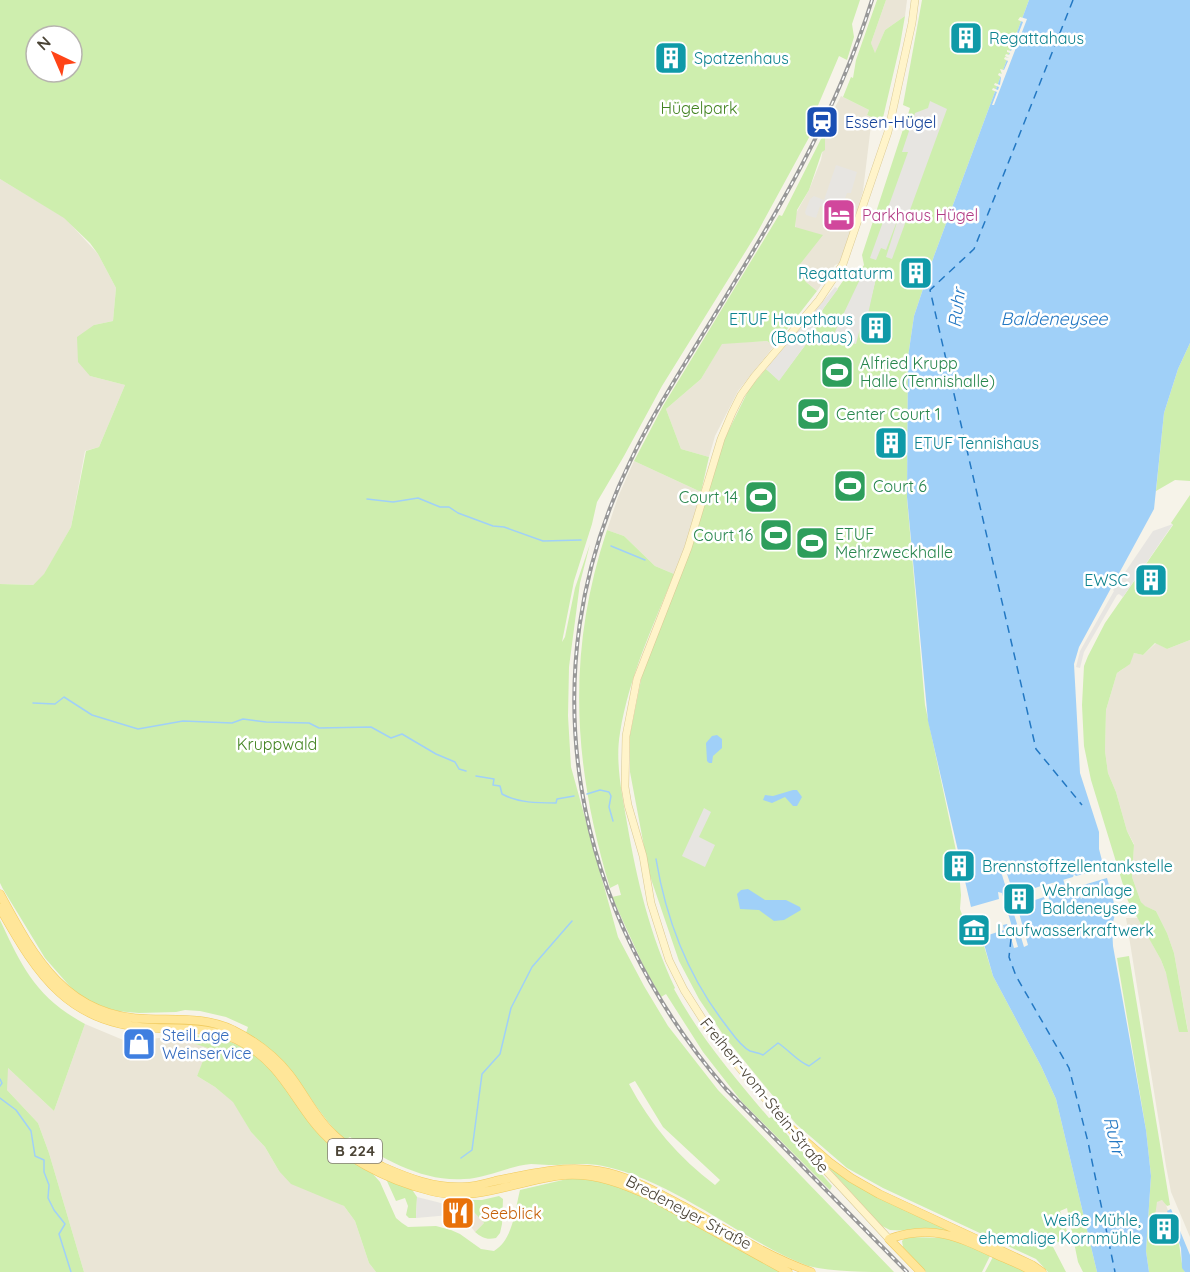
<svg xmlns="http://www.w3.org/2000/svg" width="1190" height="1272" viewBox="0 0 1190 1272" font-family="Quicksand,sans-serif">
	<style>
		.residential { fill: #eae5d6 }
		.green { fill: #ceeeae; fill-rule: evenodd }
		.parking { fill: #e7e5e1 }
		.water { fill: #a0d0f8 }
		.pier { fill: #f6f3e9 }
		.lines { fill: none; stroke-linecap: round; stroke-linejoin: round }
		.stream { stroke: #a0d0f8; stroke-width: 1.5 }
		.river { stroke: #a0d0f8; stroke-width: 10 }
		.ferry { stroke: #2378c3; stroke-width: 1.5; stroke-dasharray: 8 6; stroke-linecap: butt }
		.secondary-casing { stroke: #dbca94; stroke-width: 8 }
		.primary-casing { stroke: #f0ca5d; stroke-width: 9 }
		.secondary { stroke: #fff4ca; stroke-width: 7 }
		.primary { stroke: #ffe699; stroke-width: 8 }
		.rail-casing { stroke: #989898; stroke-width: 4 }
		.rail { stroke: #fff; stroke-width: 1.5; stroke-dasharray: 4.5; stroke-linecap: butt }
		.labels { text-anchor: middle; stroke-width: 5; stroke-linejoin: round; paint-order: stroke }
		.shield { fill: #fff; stroke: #817c72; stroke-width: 1.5 }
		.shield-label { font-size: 15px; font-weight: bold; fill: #4b4436 }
		.culture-label { font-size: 16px; fill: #0d838f; stroke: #fff; text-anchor: start }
		.park-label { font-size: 16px; fill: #438422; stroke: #fff }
		.transit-label { font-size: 16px; fill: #164399; stroke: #fff; text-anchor: start }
		.hotel-label { font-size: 16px; fill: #b23c85; stroke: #fff; text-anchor: start }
		.leisure-label { font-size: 16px; fill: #27864d; stroke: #fff; text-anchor: start }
		.shop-label { font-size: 16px; fill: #366cbe; stroke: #fff; text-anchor: start }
		.street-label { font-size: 16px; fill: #4b4436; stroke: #fff }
		.food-label { font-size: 16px; fill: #c56008; stroke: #fff; text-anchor: start }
		.water-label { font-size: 18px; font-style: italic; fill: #2378c3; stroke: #fff }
	</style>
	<rect width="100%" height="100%" fill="#f6f3e9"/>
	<!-- residential -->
	<path class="residential" d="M886,0h21l-2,16 -20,14 -10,24 -4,-11z
		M841,96l28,14 -2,5 5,2 -9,74 -21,71 -7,3 -18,26 -11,-9 -9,-14 -2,-53 14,-25 12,-30 4,-22 -5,-2z
		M0,179l65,39 33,36 18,34 -3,33 -19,4 -4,51 35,9 -26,62 -14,4 -14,76 -27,48 -11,10 -33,-1z
		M767,341l7,5 -36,45 -23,45 -6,21 -28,-8 -15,-40 35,-30 21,-36z
		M634,461l67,31 -12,44 -15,38 -19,-8 -31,-30 -17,-6 11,-33z
		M1190,640v597l-19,-45 -5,-26 -40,-248h12l23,42 27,71 -14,-78 -7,-20 -11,-22 -12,-5 -3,-4 -9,-25 2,-33 -7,-13 -11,-39 -8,-19 -3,-22 1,-41 11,-37 6,-4 11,-16 9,2 13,-12 11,6z
		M85,1024l43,18 39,-5 13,2 29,9 -12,28 18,11 19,15 17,30 14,15 14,24 65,35 11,15 14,42 7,9h-292l-35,-119 -11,-30 -31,-33v-23l47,44z
		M1162,1200l3,2 12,34 -20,7 -4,-12 3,-27 2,-3z
		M458,1203l14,7 12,13 -9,9 -7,-9 -16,-10z"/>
	<!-- green -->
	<path class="green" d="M0,0h860l-8,24 2,13 -7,23 -8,-4 -31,73 4,3 -55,101 -95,153 -38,70 -27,46 -5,22 -18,57 -12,61 3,-5 10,-49 15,-44 -10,39 -11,84 -1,49 3,51 47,170 26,49 24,40 50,64 176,182c-26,0 -61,0 -86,-6 -69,-27 -133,-85 -205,-100 -18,-4 -36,-1 -54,-1 -6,0 -12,-1 -18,-1 -23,2 -44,14 -67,15 -41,3 -81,-20 -114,-42l-5,3c-26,-24 -39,-53 -62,-78 -10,-12 -24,-21 -37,-29l2,-6 -22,-10 -26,-6 -15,-1 -9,2 -37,1 -23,-2 -23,-8 -20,-13 -28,-32 -42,-69 -3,-6v-299l33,1 11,-11 27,-47 15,-76 13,-4 26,-62 -35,-9 -12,-14 -1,-25 17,-12 19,-4 3,-33 -18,-34 -8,-11 -26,-25 -64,-39zM36,36h36v36h-36zM635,1081l28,46 57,53 -5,5c-36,-27 -65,-61 -86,-101z
		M877,0h9l-15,43 4,10 10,-23 20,-14 -5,29 -18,77 -15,-7 2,-5 -26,-13 8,-20 2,1 3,-18z
		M922,0h107l-95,256 -20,60 -6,41 -1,141 18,207 33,155 3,35 -1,14 12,33 10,-3 11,37 48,90 15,33 41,173h-14l-5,-10 -11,-54 -7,3 9,26 -17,8 14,27h-18l-12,-13 -153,-71 -36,-20 -51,-44 -72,-88 -25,-37 -20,-38 -30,-88 -19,-101v-37l12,-60 82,-235 25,-51 17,-20 13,11 27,-36 17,-35 25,-35h10l6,-9 -2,-10 48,-147 -7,-3zM862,275l14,3 -9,36 -3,-1z
		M823,137l2,1v12l-3,2 -13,38 -12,20 -2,17 28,8 -26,33 9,14 11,9 -43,55 -7,-5 -45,3 -21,35 -35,30 15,40 28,8 -8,35 -67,-31 29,-55 116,-191 3,1 39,-77z
		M1190,343v138l-15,-1 -19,11 8,-78 14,-44z
		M1190,495v145l-23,9 -12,-6 -12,12 -9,-2 -4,11 -13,9 -11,37 -1,41 3,22 8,19 11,39 7,14 -2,32 9,25 4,4 11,5 11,22 7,20 14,79h-9l-13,-59 -5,-13 -33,-59 -37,-121 -7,-34 -2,-41 2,-39 4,-10 17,-33 68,-98 -2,-2z
		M607,530l17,6 31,30 19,8c-21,52 -45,103 -54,159 -5,29 2,61 7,90 10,58 23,112 48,165l-1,1c26,48 60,88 95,129l3,-1 60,69 -2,4 -88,-88 -39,-50 -37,-58 -5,3 -17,-30 -32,-70 9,-2 -3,-11 -8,4c-37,-123 -44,-235 -3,-358z
		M0,920c23,49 36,77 85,104l-31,87 -46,-43 -1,22 31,33 11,30 35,119h-84z
		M1129,956l41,249 -3,1 -5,-6 -5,2 -4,29 4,12 20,-7c4,11 3,28 8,36h-36l-3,-21 5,-75 -5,-46 -29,-172z
		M215,1035l38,17 14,13 13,15 40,56 26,22 27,16 7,8 16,36 6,5 6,4 28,-1 15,4 9,4 21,15 13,2c19,-11 21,-41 26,-61l47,-11h21l26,4 36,16 131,73h-405l-7,-9 -14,-42 -11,-15 -53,-22 -12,-13 -14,-24 -14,-15 -18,-30 -18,-15 -18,-11 11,-28 -28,-9 1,-3z
		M817,1155l140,78 -67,-3 -8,-4z
		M386,1179l25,9 6,9 -1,21h-7l-3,-3 2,-9 -3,-8 -9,3z
		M499,1196l4,3 -1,25 -2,9 -4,5c-9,2 -14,0 -21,-6l9,-9 -12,-13 -14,-7 1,-3h23z
		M906,1237l42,1 43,16 -9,18h-56l-23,-25 -1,-6z
		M994,1255l34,17h-43z"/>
	<!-- parking -->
	<path class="parking" d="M930,101l17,8 -55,150 -6,-2 14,-44 -14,37 -5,-2 -5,12 -6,-2 38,-106h-6l13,-39 13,-5z
		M836,165l21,7 -6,21h-4l-4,11 -3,-1 -4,7 -16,-4 -4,12 -10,-3 -1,-3 5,-13 4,-3 10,4z
		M862,275l14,3 -8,36 -4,-1 -8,31 -24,-6z
		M835,287l3,2 -15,20 -17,35 -27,37 -13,-12z
		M1173,524l-50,73 -4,-3 -2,1 -33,57 -4,16 -4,-1 4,-16 34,-60 -1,-1 40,-59z
		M704,808l7,4 -12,25 16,8 -10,22 -23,-11z
		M417,1197l20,5 17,5 -4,8 -34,3z"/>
	<!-- water -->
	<path class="water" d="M1029,0h161v343l-12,26 -14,44 -10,96 -75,138 -5,17 6,109 19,59v17l5,19 -28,8 -2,-2 -1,3 -28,8 -3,-2 -1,3 -27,9 -7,-21 -8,-9 25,82 4,-2 -11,-39 27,-9 3,10 2,1 2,-3 -3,-9 28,-8 5,11 2,-2 -3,-11 27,-8 9,32 -4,16 1,20 33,184 5,46 -5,75 3,21h-52l-41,-173 -15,-33 -48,-90 -11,-39 22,-7 -1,-5 4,-1 7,24 4,-1 -16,-54 -4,-1 1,7 -28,8 -43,-186 -21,-224 1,-140 6,-41 20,-60z
		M717,735l5,4v9l-9,8 -1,7h-3l-2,-2 -1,-18 6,-7z
		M793,790h4l5,7 -5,9h-4l-8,-9 -13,6 -9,-3 2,-5 8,1z
		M748,889l17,11h21l14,7 1,3 -17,10 -10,1 -15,-11 -19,-1 -3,-15 4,-4z
		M1171,1209l19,46v17h-5l-3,-4 -1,-20 -14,-37z"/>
	<!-- pier -->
	<path class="pier" d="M1020,17l7,2 -33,86h-2l5,-13 -5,-2 1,-2 5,2 1,-3 -5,-2 1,-2 5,2 1,-8 -3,-2 1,-2 3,1 -2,-5 4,1 4,-9 -4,-2 1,-2 4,1 -4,-2 1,-2 3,1 1,-2 -3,-1v-2l4,1 4,-9 -4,-1v-2l5,1 7,-18 -5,-2z"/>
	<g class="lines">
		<!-- stream -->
		<path class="stream" d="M367,499l26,3 25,-4 22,9h9l9,6 35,13 11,1 39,14 38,-1
			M611,546l34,14
			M33,703l22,1 9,-7 28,18 46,14 45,-8 49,2 11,-4 23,3 43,1 10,5 52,-1 20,11 11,-4 34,20 19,8 4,7 7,2
			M476,776l18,3 -1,6 7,1 2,8c16,9 36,9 54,9l1,-4 17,-3
			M587,794l13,-4 9,2 2,4 -2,11 4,14
			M656,859c10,60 32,117 69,165 7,9 15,22 25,27 4,1 9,2 13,4l15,-12c12,8 19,18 31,23l11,-8
			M0,1079l2,4 -2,3
			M0,1098l16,12 15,21 4,25 9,4v12l5,13 -1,13 6,12 11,14 -6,10 12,38
			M461,1158l11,-8 10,-76 18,-20 11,-46 21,-41 40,-46"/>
		<!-- river -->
		<path class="river" d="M1055,868l10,37"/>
		<!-- ferry -->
		<path class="ferry" d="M1073,0l-99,249 -44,41 106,459 46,56
			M1011,939l-2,18 7,19 53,92 19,74 27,130"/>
		<!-- secondary casing -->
		<g class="secondary-casing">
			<path id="secondary" d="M889,1239l-72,-78 -103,-124 -30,-47 -15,-30 -18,-57 -8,-47 -15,-51 -3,-18 1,-51 11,-57 51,-131 33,-109 11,-26 9,-18 13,-18 65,-77 24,-36 45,-132 24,-109 3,-23"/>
		</g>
		<!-- primary casing -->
		<g class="primary-casing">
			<path id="primary" d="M0,894c35,65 67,124 148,125 30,1 57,-2 85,11 22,11 41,25 56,44 15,19 25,42 43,59 14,14 33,25 51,34 25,11 51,21 79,20 11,0 22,-3 33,-6 34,-7 69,-16 104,-10 30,5 57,21 84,35 41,23 83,50 128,66
				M0,908c38,68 70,118 155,120 30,1 61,-1 88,15 34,19 47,48 69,77 28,37 75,60 119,71 46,12 89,-12 134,-16 31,-2 59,9 87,22l136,75
				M788,1126l41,36 22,16 28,16 153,71 10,7
				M921,1272l-32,-33c42,-15 68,-3 106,15 12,6 26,10 38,18"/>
		</g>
		<!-- secondary -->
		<use href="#secondary" class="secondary"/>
		<!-- primary -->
		<use href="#primary" class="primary"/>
		<!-- rail casing -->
		<g class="rail-casing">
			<path id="rail" d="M872,0c-36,116 -98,218 -161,321 -28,46 -58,92 -81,141 -104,213 -57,451 96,627l181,183"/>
		</g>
		<!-- rail -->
		<use href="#rail" class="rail"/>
	</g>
	<!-- icons -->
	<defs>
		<g id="building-square" transform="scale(1.725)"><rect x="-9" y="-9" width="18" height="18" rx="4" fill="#0f9aa8" stroke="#fff"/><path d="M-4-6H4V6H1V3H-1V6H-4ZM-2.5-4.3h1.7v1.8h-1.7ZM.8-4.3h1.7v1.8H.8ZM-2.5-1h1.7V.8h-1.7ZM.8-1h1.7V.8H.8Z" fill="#fff"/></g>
		<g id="station-square" transform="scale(1.725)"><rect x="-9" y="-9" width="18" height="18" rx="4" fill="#1a4fb4" stroke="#fff"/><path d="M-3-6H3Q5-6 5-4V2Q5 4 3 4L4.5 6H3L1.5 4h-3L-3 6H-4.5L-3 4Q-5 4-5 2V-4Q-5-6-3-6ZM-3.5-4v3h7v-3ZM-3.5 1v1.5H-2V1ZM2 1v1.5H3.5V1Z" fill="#fff"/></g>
		<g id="hotel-square" transform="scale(1.725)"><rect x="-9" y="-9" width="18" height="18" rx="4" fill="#d1479c" stroke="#fff"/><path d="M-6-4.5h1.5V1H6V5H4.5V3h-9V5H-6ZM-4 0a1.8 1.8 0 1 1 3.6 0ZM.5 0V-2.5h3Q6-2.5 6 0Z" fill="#fff"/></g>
		<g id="stadium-square" transform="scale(1.725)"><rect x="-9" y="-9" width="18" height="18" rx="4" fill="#2e9e5b" stroke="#fff"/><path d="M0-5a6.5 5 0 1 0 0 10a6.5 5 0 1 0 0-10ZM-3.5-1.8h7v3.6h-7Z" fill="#fff"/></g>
		<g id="museum-square" transform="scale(1.725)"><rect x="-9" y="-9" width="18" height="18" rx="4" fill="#0f9aa8" stroke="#fff"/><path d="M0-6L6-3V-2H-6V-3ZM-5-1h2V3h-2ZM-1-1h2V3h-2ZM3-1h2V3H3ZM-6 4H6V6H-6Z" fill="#fff"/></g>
		<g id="shop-square" transform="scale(1.725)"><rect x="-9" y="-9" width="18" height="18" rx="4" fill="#3f7fe0" stroke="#fff"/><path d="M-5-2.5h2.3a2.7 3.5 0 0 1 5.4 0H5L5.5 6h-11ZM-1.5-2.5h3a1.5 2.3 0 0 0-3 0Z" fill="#fff"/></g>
		<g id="restaurant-square" transform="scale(1.725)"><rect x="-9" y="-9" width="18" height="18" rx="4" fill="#e8710a" stroke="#fff"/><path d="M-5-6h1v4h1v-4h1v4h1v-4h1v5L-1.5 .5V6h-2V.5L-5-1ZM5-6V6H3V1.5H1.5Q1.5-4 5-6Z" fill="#fff"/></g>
	</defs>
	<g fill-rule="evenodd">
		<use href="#building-square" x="966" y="38"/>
		<use href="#building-square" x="671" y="58"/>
		<use href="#station-square" x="822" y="122"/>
		<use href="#hotel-square" x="839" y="215"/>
		<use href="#building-square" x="916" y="273"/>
		<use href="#building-square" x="876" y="328"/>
		<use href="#stadium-square" x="837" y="372"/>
		<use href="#stadium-square" x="813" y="414"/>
		<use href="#building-square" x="891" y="443"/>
		<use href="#stadium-square" x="850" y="486"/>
		<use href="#stadium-square" x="761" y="497"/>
		<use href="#stadium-square" x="776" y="535"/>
		<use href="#stadium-square" x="812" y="543"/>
		<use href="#building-square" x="1151" y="580"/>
		<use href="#building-square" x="959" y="866"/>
		<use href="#building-square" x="1019" y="899"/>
		<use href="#museum-square" x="974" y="930"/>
		<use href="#shop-square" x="139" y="1044"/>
		<use href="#restaurant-square" x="458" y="1213"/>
		<use href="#building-square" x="1164" y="1229"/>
	</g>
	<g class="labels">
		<!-- shield labels -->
		<rect class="shield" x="328" y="1139" width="54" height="24" rx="4.5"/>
		<g class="shield-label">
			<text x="355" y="1156">B 224</text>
		</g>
		<!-- culture labels -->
		<g class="culture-label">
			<text x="989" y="44">Regattahaus</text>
			<text x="694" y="64">Spatzenhaus</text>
			<text x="893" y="279" text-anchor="end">Regattaturm</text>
			<text x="853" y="325" text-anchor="end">ETUF Haupthaus<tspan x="853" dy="18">(Boothaus)</tspan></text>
			<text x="914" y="449">ETUF Tennishaus</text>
			<text x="1128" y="586" text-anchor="end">EWSC</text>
			<text x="982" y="872">Brennstoffzellentankstelle</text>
			<text x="1042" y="896">Wehranlage<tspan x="1042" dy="18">Baldeneysee</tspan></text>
			<text x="997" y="936">Laufwasserkraftwerk</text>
			<text x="1141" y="1226" text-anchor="end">Weiße Mühle,<tspan x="1141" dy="18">ehemalige Kornmühle</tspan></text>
		</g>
		<!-- park labels -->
		<g class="park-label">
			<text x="699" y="114">Hügelpark</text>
			<text x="277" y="750">Kruppwald</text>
		</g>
		<!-- transit labels -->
		<g class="transit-label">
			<text x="845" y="128">Essen-Hügel</text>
		</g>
		<!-- hotel labels -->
		<g class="hotel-label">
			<text x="862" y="221">Parkhaus Hügel</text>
		</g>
		<!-- leisure labels -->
		<g class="leisure-label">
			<text x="860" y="369">Alfried Krupp<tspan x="860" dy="18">Halle (Tennishalle)</tspan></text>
			<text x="836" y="420">Center Court 1</text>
			<text x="873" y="492">Court 6</text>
			<text x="738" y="503" text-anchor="end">Court 14</text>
			<text x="835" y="540">ETUF<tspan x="835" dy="18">Mehrzweckhalle</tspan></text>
			<text x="753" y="541" text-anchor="end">Court 16</text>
		</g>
		<!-- shop labels -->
		<g class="shop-label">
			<text x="162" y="1041">SteilLage<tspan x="162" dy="18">Weinservice</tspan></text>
		</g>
		<!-- street labels -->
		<g class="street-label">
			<text transform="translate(765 1095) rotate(51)" y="6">Freiherr-vom-Stein-Straße</text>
			<text transform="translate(689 1212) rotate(28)" y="6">Bredeneyer Straße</text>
		</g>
		<!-- food labels -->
		<g class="food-label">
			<text x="481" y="1219">Seeblick</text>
		</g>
		<!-- water labels -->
		<g class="water-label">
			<text transform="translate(957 308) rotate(-83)" y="6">Ruhr</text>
			<text x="1054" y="325">Baldeneysee</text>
			<text transform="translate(1114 1136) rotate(76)" y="6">Ruhr</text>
		</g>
	</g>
	<!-- north arrow -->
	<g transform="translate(54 54) rotate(316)"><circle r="28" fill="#ffffff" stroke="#b7b4af" stroke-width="1.5"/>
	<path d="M0-4.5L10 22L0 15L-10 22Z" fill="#ff4417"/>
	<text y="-9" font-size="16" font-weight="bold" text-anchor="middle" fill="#4b4436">N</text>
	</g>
</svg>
